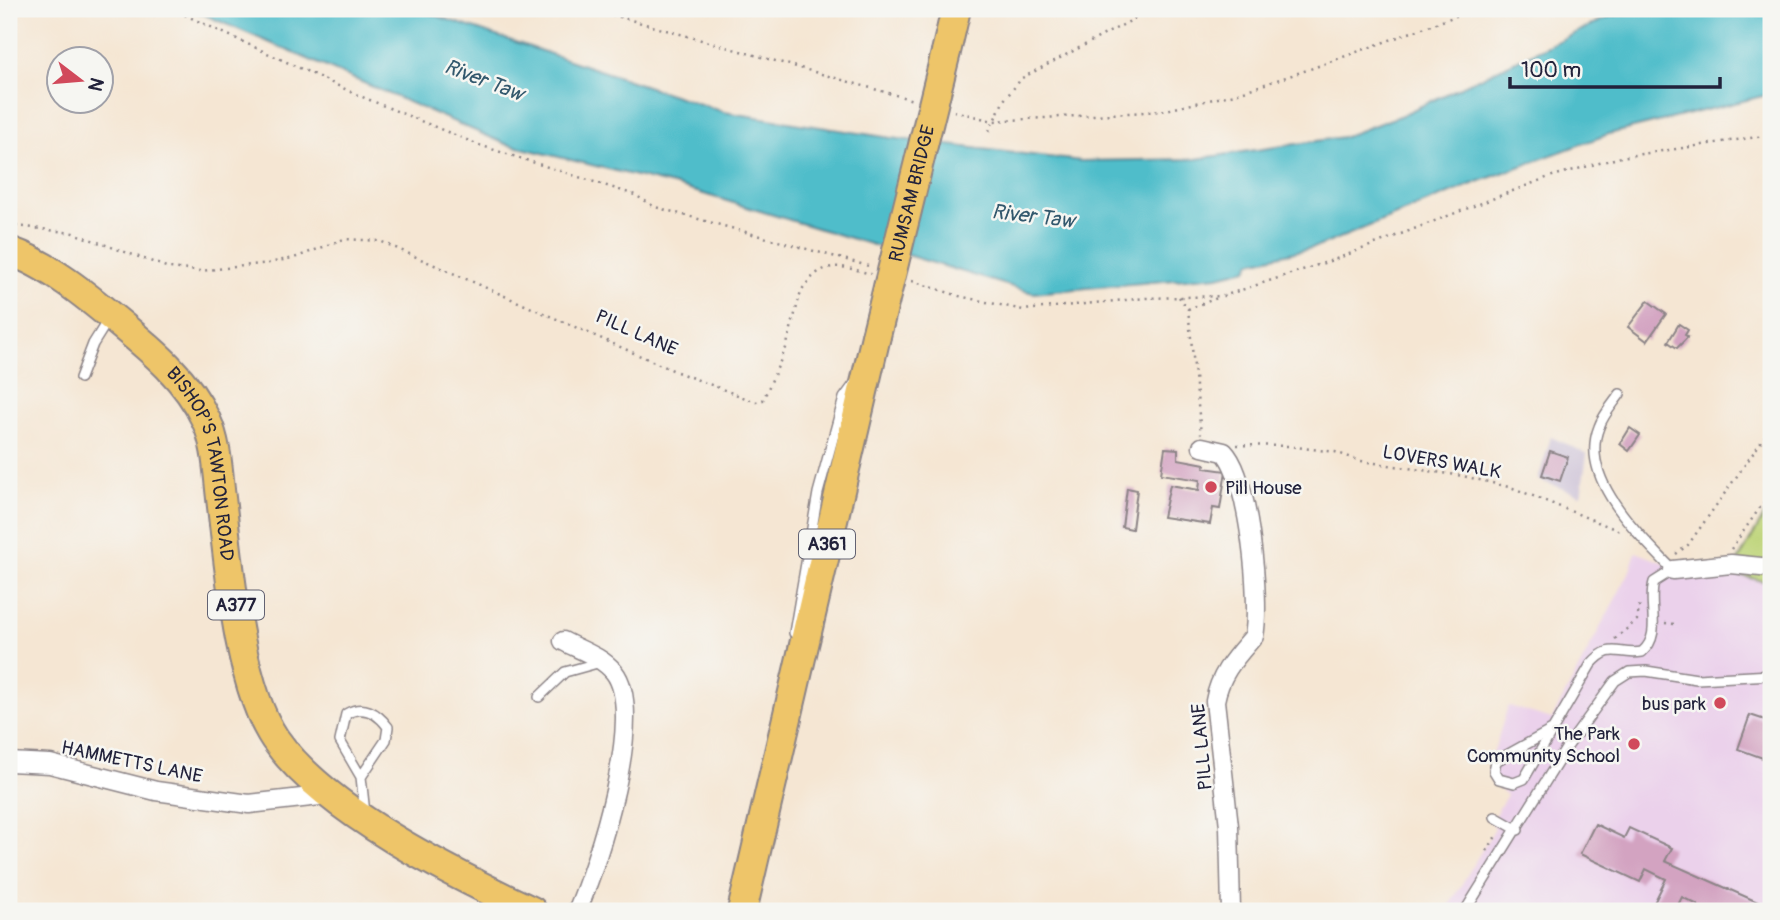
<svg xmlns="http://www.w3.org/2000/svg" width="1780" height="920" viewBox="0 0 1780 920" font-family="Pangolin,sans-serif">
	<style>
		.built { fill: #ebd1eb }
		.industrial { fill: #cbbfd5 }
		.green { fill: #bed478; stroke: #707b5a; stroke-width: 2 }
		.water { fill: #50bdca; stroke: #397082; stroke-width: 2 }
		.building { fill: #d3a3c1 }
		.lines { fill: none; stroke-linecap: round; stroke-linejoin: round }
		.service-casing { stroke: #8c8487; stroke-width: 12 }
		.minor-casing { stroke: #8c8487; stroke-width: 21 }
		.trunk-casing { stroke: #8c8487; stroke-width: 32 }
		.path { stroke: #8c8487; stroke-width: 2.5; stroke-dasharray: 2 5; stroke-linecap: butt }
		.service { stroke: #fff; stroke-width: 9 }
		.minor { stroke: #fff; stroke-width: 18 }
		.trunk { stroke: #eec569; stroke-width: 28 }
		.trunk-bridge-casing { stroke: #8c8487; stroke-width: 32; stroke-linecap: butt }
		.trunk-bridge { stroke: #eec569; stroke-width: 28 }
		.poi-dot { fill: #d1495b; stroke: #f6f6f2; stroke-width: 2.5 }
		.labels { text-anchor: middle; stroke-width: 5; stroke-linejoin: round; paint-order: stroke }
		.shield { fill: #f6f6f2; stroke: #626272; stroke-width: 2 }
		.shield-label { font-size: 18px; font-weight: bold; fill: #22223b }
		.street-label { font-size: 19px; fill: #22223b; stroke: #f6f6f2 }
		.poi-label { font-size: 19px; fill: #22223b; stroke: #f6f6f2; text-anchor: end }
		.water-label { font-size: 21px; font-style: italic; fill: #32586d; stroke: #f6f6f2 }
	</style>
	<rect width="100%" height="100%" fill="#f6f6f2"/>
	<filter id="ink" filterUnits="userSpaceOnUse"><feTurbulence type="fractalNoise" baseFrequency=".0143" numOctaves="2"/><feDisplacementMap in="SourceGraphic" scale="14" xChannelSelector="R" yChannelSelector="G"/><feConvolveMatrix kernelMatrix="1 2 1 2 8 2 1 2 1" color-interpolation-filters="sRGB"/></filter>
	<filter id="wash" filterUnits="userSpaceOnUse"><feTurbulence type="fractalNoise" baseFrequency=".00686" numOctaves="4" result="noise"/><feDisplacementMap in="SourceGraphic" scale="28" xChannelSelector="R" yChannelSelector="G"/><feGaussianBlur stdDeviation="1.57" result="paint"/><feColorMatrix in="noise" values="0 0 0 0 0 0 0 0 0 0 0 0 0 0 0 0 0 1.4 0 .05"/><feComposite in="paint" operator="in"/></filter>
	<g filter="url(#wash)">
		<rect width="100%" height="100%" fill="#f5e6d3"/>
		<!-- built -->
		<path class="built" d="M1636,552l64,25 31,-4 40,10v328h-325l49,-83 -4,-7 16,-26 -15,-13 -4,-12 20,-64 44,13 77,-146z"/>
		<!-- industrial -->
		<path class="industrial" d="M1551,437l36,17 -6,41 -43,-15z"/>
		<!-- green -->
		<path class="green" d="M1771,504v79l-40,-10z"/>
		<!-- water -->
		<path class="water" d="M191,9h225l308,103 167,26 190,23 115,-2 147,-22 59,-22 209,-99 46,-7h114v85l-162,40 -134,49 -155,63 -69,16 -4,7 -29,7 -185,17 -356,-107 -171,-42z"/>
		<g id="blocks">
			<!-- building -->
			<path class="building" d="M1648,301l18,13 -19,27 -19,-14z
				M1679,324l9,6 -3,5 3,2 -11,11 -9,-6z
				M1630,428l10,7 -11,16 -9,-7z
				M1165,448l13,1v10l27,5 -1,4 22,3 -6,38 -7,-1 -3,16 -47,-7 7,-32 29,5 1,-10 -39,-6z
				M1550,451l18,6 -8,24 -18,-6z
				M1127,488l10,2 -5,39 -10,-2z
				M1750,715l21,7v39l-33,-12z
				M1595,824l29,14 5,-10 43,20 -7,13 106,47v3h-72l-1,-6 -16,-8 -7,14h-25l16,-32 -20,-10 -6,13 -60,-28z"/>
		</g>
	</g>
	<g filter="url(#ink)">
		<use href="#blocks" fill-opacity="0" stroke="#8c8487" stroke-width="2"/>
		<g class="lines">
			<!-- service casing -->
			<g class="service-casing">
				<path id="service" d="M80,378l13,-34 15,-24
					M794,633l24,-140 26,-95 11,-15
					M539,697l26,-25 36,-10
					M1552,730l-56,31 -2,10 5,8 15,4 10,-4 67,-115c21,-23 26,-8 51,-12 21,-18 5,-46 12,-70l19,-12c-33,-35 -95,-91 -74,-143 4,-12 14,-23 21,-33
					M361,777l-21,-36 6,-27c17,-10 31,-2 42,13l-2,13 -25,37 4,36
					M1495,817l23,13
					M1465,911l102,-164 48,-66 14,-9 17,-1 51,8 74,-4"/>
			</g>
			<!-- minor casing -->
			<g class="minor-casing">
				<path id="minor" d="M1202,447l22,5c25,25 37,150 30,184 -18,21 -34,37 -39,65l14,125 2,85
					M1673,570l58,-6 40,4
					M563,641c17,9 39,16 51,31 33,41 -17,193 -37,239
					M9,762l41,2 106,27 93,13 71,-8 7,-6"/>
			</g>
			<!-- trunk casing -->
			<g class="trunk-casing">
				<g id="trunk">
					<path d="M946,52l10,-43"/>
					<path id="s1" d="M9,251c39,13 78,45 110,72 34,28 68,56 87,97 11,23 12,53 15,78 8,66 17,187 54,241 51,73 178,135 257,172"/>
					<path d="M742,911l134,-575"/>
				</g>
			</g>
			<!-- path -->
			<path class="path" d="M172,9l188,87 119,49 156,50 20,12 217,60
				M592,9l321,91
				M954,111l39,10 169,-10 73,-17 75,-25 165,-60
				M989,131l15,-31 18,-22 131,-69
				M9,225l64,8 96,35 31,3 69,-8 28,-6 47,-18 36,2 297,131 79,30 7,-2 23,-52 15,-57c22,-32 37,-26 70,-17
				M912,281l47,15 64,14 123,-12 77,-2 113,-37 213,-82 72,-20 150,-22
				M1179,297l9,12 13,125
				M1188,309l32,-12
				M1237,445l51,1 47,6 26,9 102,15 50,12 107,43
				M1731,549l40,-57
				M1676,554l12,-9 83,-117
				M1665,623l10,1
				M1615,639l22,-19 3,-17
				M1487,851l9,-15"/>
			<!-- service -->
			<use href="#service" class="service"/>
			<!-- minor -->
			<use href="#minor" class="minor"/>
			<!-- trunk -->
			<use href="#trunk" class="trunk"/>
			<!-- trunk-bridge casing -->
			<g class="trunk-bridge-casing">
				<g id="trunk-bridge">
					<path id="s2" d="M876,336l70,-284"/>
				</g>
			</g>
			<!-- trunk-bridge -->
			<use href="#trunk-bridge" class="trunk-bridge"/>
		</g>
	</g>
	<!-- markers -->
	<g class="poi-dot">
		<circle cx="1211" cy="487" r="7"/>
		<circle cx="1720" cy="703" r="7"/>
		<circle cx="1634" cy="744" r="7"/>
	</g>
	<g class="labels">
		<!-- shield labels -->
		<g class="shield">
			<rect x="799" y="529.5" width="56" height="29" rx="5"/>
			<rect x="208" y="590.5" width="56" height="29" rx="5"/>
		</g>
		<g class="shield-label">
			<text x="827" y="550">A361</text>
			<text x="236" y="611">A377</text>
		</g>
		<!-- street labels -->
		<g class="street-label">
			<text dy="7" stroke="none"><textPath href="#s2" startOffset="147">RUMSAM BRIDGE</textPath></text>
			<text transform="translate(637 332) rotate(24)" y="7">PILL LANE</text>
			<text transform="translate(1442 461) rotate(10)" y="7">LOVERS WALK</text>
			<text dy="7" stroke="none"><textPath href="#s1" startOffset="304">BISHOP'S TAWTON ROAD</textPath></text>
			<text transform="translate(1201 747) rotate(-95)" y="7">PILL LANE</text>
			<text transform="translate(132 761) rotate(12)" y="7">HAMMETTS LANE</text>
		</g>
		<!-- poi labels -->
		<g class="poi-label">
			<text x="1225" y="494" text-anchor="start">Pill House</text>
			<text x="1706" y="710">bus park</text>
			<text x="1620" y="740">The Park<tspan x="1620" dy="22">Community School</tspan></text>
		</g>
		<!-- water labels -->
		<g class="water-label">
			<text transform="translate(484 80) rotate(21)" y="7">River Taw</text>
			<text transform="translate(1033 216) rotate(7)" y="7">River Taw</text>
		</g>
	</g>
	<!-- margin -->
	<rect width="1780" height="920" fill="none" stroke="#f6f6f2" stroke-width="35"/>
	<!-- north arrow -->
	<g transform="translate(80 80) rotate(106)"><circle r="33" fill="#f6f6f2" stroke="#a1a1a9" stroke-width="2"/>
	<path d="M0-5L12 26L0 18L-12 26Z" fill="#d1495b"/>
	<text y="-10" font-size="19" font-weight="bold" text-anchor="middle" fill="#22223b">N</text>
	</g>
	<!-- scale -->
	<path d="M1510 77v10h210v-10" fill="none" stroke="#22223b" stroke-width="3.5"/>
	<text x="1521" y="77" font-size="21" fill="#22223b" stroke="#f6f6f2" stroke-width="5" paint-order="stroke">100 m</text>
</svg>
